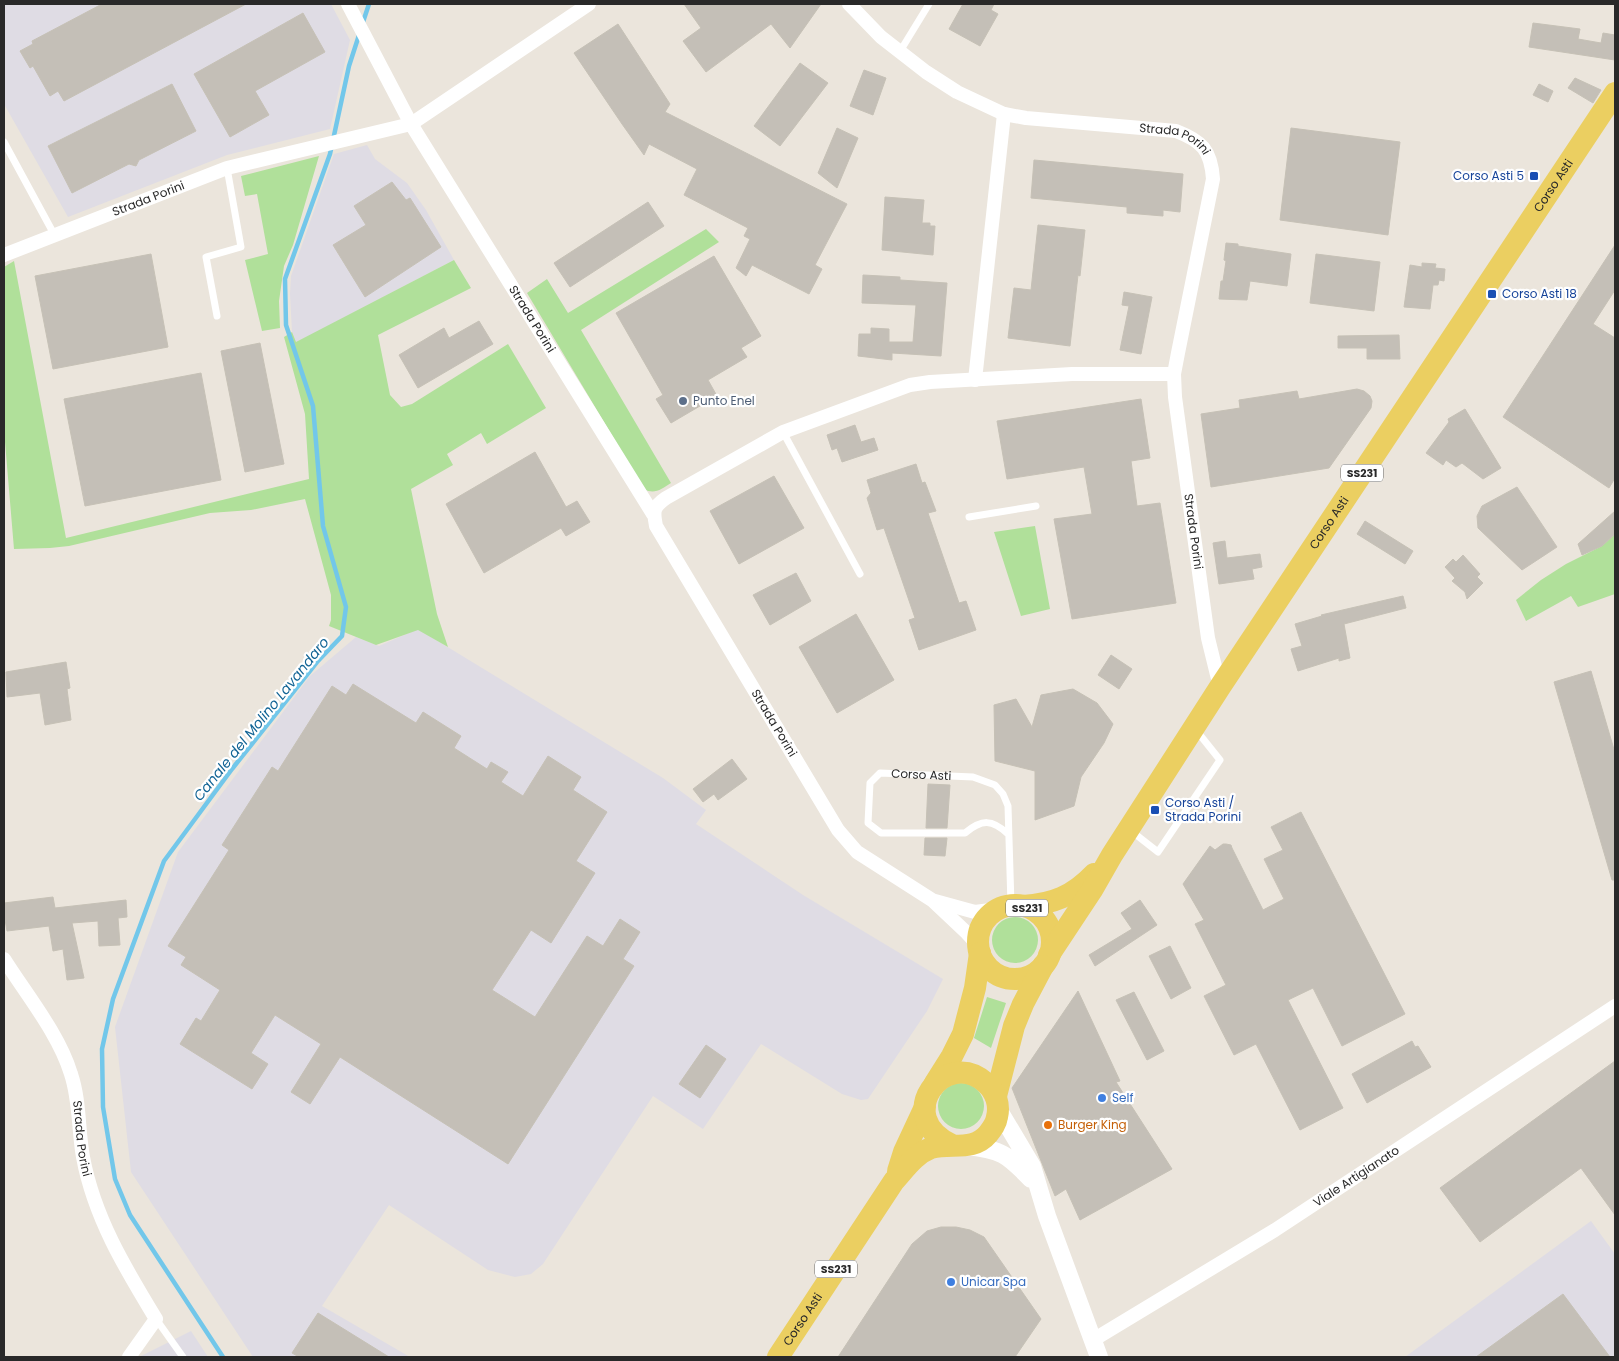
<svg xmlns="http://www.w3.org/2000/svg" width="1619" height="1361" viewBox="0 0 1619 1361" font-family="Poppins,sans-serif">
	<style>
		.industrial { fill: #dfdce4 }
		.green { fill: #b0e09a }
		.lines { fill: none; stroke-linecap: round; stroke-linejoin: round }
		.stream { stroke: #72c7ea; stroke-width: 4.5 }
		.building { fill: #c4bfb7; stroke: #c6c1b6 }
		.service { stroke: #fff; stroke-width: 7 }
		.minor { stroke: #fff; stroke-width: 14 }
		.tertiary { stroke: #fff; stroke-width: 18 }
		.primary { stroke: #ebcf61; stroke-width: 22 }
		.transit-dot { fill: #1a4fb4; stroke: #fff; stroke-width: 2 }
		.service-dot { fill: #5c6f8a; stroke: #fff; stroke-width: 2 }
		.shop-dot { fill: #3f7fe0; stroke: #fff; stroke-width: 2 }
		.food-dot { fill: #e8710a; stroke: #fff; stroke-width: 2 }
		.labels { text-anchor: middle; stroke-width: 4.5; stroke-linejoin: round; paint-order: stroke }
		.shield { fill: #fff; stroke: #696969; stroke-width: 1 }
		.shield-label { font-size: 11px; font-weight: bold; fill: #292929 }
		.street-label { font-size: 12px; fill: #292929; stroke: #fff }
		.transit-label { font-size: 12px; fill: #164399; stroke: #fff; text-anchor: start }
		.service-label { font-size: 12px; fill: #4e5e75; stroke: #fff; text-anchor: start }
		.shop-label { font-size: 12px; fill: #366cbe; stroke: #fff; text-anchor: start }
		.food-label { font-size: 12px; fill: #c56008; stroke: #fff; text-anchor: start }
		.water-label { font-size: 14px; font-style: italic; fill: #126495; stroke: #fff }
	</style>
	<rect width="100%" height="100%" fill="#ebe5dc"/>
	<!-- industrial -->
	<path class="industrial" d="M4,4h327l19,36 -20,89 -103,26 -159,62 -64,-113z
		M367,145l8,14 32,24 19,27 28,50 -159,83 -3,-11 -2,-38 1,-18 43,-122z
		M418,629l245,149 43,32 -10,14 107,71 140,84 -16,32 -59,88 -7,1 -19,-6 -81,-50 -58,85 -50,-33 -110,168 -12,10 -16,3 -27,-7 -99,-65 -67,101 88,51h-157l-122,-185 -16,-145 63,-175 132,-176 46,-39 23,9z
		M1591,1221l24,33v103h-210z
		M191,1331l17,26h-69z"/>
	<!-- green -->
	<path class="green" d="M319,156l-26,89 -9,21 -5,35 1,27 -18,3 -17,-71 23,-6 -11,-60 -12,2 -4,-20z
		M706,229l13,13 -138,88 90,153c-9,6 -17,12 -27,6l-117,-196 20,-14 21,34z
		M454,260l17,28 -93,47 12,60 11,12 11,-3 96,-60 38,64 -59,36 -6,-11 -34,21 6,11 -42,24 26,125 11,33 -30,-17 -42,15 -47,-19 2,-6v-25l-26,-96 -54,11 -41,3 -141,33 -19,2 -36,1 -10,-119v-163l10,-6 52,277 243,-59 -4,-65 -21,-77 8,-5 4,10z
		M1035,526l15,83 -29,7 -27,-84z
		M1615,534v60l-37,13 -7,-11 -45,25 -10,-21 25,-20 25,-16 36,-18z
		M992 940a23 23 0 1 1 46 0a23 23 0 1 1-46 0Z
		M987,997l19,6 -15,45 -17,-10z
		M938 1106a23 23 0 1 1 46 0a23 23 0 1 1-46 0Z"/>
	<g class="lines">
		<!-- stream -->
		<path class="stream" d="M362,25l7,-21
			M223,1357l-93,-142 -15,-36 -12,-72 -1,-58 11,-50 51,-138 68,-92 85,-107 25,-26 4,-29 -23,-81 -10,-120 -27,-81 -1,-46 45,-125 19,-88 11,-34"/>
	</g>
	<!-- building -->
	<path class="building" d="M102,4h144l-182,97 -6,-10 -8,5 -17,-30 -3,2 -10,-17 13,-7 -1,-3z
		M684,4h137l-31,44 -19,-24 -65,48 -23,-31 18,-13z
		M963,4h31l-3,6 7,4 -18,32 -31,-17z
		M303,13l22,39 -70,39 14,24 -39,22 -36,-63z
		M1533,23l47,6 -2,10 23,4 2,-10 12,2v25l-86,-13z
		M618,24l52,80 -5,8 182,92 -32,61 7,4 -13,25 -57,-29 -6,11 -10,-8 14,-29 -6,-3 4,-8 -64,-33 13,-26 -48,-25 -5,11 -22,-31 -48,-71z
		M800,63l28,20 -48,63 -26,-20z
		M864,70l22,8 -13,37 -23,-9z
		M1575,78l26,12 -8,13 -25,-15z
		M172,84l24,47 -57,29 -3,6 -7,-2 -57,29 -24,-47z
		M1539,84l14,7 -5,11 -15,-7z
		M837,128l21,10 -21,50 -19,-15z
		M1291,128l109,14 -12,93 -108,-15z
		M1034,160l149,14 -3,38 -17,-2v6l-36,-3v-6l-96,-9z
		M392,182l14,18 4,-2 31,49 -76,50 -32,-52 33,-20 -12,-19z
		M885,197l39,3 -2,23h8v3h5l-2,29 -51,-5z
		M648,202l16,24 -94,61 -16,-24z
		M1038,225l47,5 -5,46 -2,-1 -8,71 -62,-8 6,-50 17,2z
		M1226,243l12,1v2l53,8 -4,32 -37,-5 -3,19 -28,-1 2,-18h2l3,-20 -2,-1z
		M1615,245v45l-22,34 22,14v140l-6,10 -106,-71z
		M151,254l17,93 -115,22 -18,-93z
		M1316,254l64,8 -6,49 -64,-8z
		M714,256l47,80 -20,12 6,9 -39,23 9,16 -46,27 -15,-24 7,-4 -47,-82z
		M1422,263l14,1 -1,4 10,1 -1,12 -5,-1 -1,5h-5l-3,24 -26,-2 6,-42 12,2z
		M863,275l37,2v3l47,3 -6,73 -49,-3v7l-34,-4 1,-22h12v-6l18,1v13h24l3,-37 -54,-2z
		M1124,292l28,5 -11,57 -21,-4 9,-44 -7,-1z
		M479,321l14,23 -75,44 -19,-33 45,-27 5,10z
		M1399,335l1,24h-33v-11h-29v-12z
		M260,343l24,121 -39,8 -24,-121z
		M201,373l20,107 -136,26 -21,-107z
		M1357,389l7,2 6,5 2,5 -1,7 -42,60 -118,19 -10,-73 39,-6 -1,-8 58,-9 2,8z
		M1141,399l9,59 -19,3 6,45 23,-3 16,100 -104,16 -18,-100 38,-5 -8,-47 -77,12 -10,-58z
		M1465,409l36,59 -18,11 -21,-16 -6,4 -10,-7 -3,5 -17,-12 23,-31 -1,-3z
		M855,425l6,17 13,-4 4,12 -36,12 -5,-14 -5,2 -5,-15z
		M535,452l31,55 11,-6 13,21 -24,14 -5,-8 -77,45 -38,-69z
		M916,464l6,19 3,-1 11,29 -8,2 31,90 7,-2 10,29 -57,20 -10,-30 6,-2 -31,-90 -7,2 -10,-32 4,-5 -4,-13z
		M774,476l30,52 -65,36 -29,-53z
		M1517,487l40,60 -35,23 -44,-42 -1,-12 5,-10z
		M1615,511v23l-13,12 -20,9 -4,-11z
		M1365,521l48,30 -8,13 -48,-30z
		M1225,541l2,17 33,-4 2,13 -10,2 2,10 -35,5 -6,-41z
		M1463,555l17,19 -3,3 6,6 -16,16 -2,-7 -13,-11 3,-3 -10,-11 8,-8 3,3z
		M796,573l15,28 -41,24 -17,-30z
		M1403,596l3,12 -62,16 6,34 -11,3v-3l-41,13 -7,-22 11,-3 -7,-22 27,-8 -1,-1z
		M856,614l38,66 -57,33 -38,-66z
		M1111,655l21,14 -13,20 -21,-14z
		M66,662l4,26 -3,1 4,31 -26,5 -5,-32 -33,4 -1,-25z
		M1591,671l24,82v127h-3l-58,-198z
		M353,684l63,39 7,-11 38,24 -7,12 33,21 4,-7 17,10 -7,10 22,14 25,-40 33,21 -8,13 34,22 -31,49 19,12 -44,70 -20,-13 -39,60 43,27 52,-81 16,10 17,-27 20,13 -17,27 11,7 -126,198 -168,-107 -30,47 -19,-12 30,-48 -46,-29 -24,38 17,11 -16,25 -72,-45 16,-26 5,3 19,-31 -39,-25 5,-8 -18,-11 61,-96 -7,-5 50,-78 6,4 54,-85 14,9z
		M1073,689l24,14 16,21 -9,19 -23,34 -7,29 -39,14v-49l-40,-10 -1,-56 22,-6 16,28 9,-32z
		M732,759l15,20 -29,21 -4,-6 -11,8 -10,-13z
		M928,784l22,1 -3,43h-21z
		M1301,812l104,202 -63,32 -29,-58 -25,12 55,108 -43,22 -44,-86 -22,11 -30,-59 22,-11 -31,-61 9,-4 -21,-36 27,-38 5,4 8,-6h3l5,1 1,3 31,62 21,-11 -20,-40 19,-9 -12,-23z
		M925,838h22l-2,18 -21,-1z
		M53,897l2,11 71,-8 1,17 -9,1 2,27 -21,1 -1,-25 -26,2 12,55 -17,2 -4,-31 -10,2 -4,-25 -42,5 -3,-17v-11z
		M1140,900l17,25 -62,41 -6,-11 43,-26 -11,-16z
		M1170,946l21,42 -20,11 -22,-43z
		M1078,991l42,90 -4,1 56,87 -92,51 -14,-31 -11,7 -43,-108z
		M1134,992l30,59 -17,9 -31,-60z
		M1412,1041l3,6 3,-1 13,21 -64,36 -15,-29z
		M706,1045l20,14 -26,39 -21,-14z
		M1615,1061v154l-34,-47 -101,74 -40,-54z
		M941,1227h15l14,3 14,7 57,82 -26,38h-177l74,-113 15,-13z
		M1563,1294l47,63h-134z
		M318,1313l71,44h-90l-7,-4z"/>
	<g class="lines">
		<!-- service -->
		<g class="service">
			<path d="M899,53l30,-49"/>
			<path d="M4,142l51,94"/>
			<path d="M217,316l-11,-59 35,-10 -14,-79"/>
			<path d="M783,432l77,142"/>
			<path d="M969,517l67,-11"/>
			<path d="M1130,830l28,22 62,-92 -24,-30"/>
			<path id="s1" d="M1008,834c-16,-15 -26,-15 -43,-1h-84l-13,-10 2,-40 10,-10 93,4 22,8 8,9 5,12 3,99"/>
			<path d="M156,1319l27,38"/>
		</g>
		<!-- minor -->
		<g class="minor">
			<path id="s2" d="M348,4l63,120 242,390"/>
			<path id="s3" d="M849,4l32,33 45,35 31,20 47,22 22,4 150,13c26,10 35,19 37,48l-35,174 -4,21 1,23 33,241 12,49"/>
			<path id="s4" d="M4,255l223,-87 184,-44 178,-120"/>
			<path d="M975,380l29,-266"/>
			<path d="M935,901l40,11 23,-3"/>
			<path d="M978,945l-11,-12 -35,-33 -75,-48 -19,-22 -182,-304c-3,-15 -3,-19 10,-28l117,-66 127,-47 20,-3 142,-8h102"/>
			<path id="s5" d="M4,959c22,35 55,75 67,115 9,27 7,55 12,83 11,60 42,111 73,162l-27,38"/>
			<path id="s6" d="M1093,1340l182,-110 340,-224"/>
		</g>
		<!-- tertiary -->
		<path class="tertiary" d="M998,1109l34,57 15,50 52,141
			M966,1146c35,3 42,9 65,33"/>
		<!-- primary -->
		<g class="primary">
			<circle cx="1015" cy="942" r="37"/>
			<path d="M1023,906c30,-2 50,-10 71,-32"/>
			<path id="s7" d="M1049,955l43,-65 20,-35 108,-168 395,-594"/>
			<path d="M935,1083l17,-27 11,-22 12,-46 5,-35"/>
			<path d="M996,1096l18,-70 9,-22 20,-38"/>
			<path d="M898,1171l6,-19 21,-45"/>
			<path id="s8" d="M778,1357l116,-176c11,-12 21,-27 37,-33 20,-6 42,4 57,-14 4,-5 8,-10 9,-17 3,-12 -1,-25 -11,-34 -41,-37 -95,34 -34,62"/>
		</g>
	</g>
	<!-- markers -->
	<g class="transit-dot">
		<rect x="1529" y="171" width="10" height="10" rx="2.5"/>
		<rect x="1487" y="289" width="10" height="10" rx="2.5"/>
		<rect x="1150" y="805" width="10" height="10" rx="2.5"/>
	</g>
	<circle class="service-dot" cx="683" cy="401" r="5"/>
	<g class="shop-dot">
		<circle cx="1102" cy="1098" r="5"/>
		<circle cx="951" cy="1282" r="5"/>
	</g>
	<circle class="food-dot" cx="1048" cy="1125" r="5"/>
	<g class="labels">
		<!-- shield labels -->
		<g class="shield">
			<rect x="1341" y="464.5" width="42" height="17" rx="4"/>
			<rect x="1006" y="899.5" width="42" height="17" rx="4"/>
			<rect x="815" y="1260.5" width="42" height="17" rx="4"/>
		</g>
		<g class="shield-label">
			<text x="1362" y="477">SS231</text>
			<text x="1027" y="912">SS231</text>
			<text x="836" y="1273">SS231</text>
		</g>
		<!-- street labels -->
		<g class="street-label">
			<text dy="4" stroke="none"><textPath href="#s3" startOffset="366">Strada Porini</textPath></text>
			<text dy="4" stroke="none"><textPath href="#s7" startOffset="920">Corso Asti</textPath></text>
			<text dy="4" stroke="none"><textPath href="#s4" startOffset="155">Strada Porini</textPath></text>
			<text dy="4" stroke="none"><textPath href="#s2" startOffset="365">Strada Porini</textPath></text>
			<text dy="4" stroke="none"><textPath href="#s7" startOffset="515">Corso Asti</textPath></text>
			<text dy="4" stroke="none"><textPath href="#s3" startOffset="788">Strada Porini</textPath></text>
			<text transform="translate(774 723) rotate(59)" y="4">Strada Porini</text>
			<text dy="4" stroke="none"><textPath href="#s1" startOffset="245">Corso Asti</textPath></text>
			<text dy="4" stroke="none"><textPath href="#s5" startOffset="199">Strada Porini</textPath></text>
			<text dy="4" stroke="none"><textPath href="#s6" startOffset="310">Viale Artigianato</textPath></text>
			<text dy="4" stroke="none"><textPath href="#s8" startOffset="45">Corso Asti</textPath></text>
		</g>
		<!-- transit labels -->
		<g class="transit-label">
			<text x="1524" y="180" text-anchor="end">Corso Asti 5</text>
			<text x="1502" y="298">Corso Asti 18</text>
			<text x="1165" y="807">Corso Asti /<tspan x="1165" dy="14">Strada Porini</tspan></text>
		</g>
		<!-- service labels -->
		<g class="service-label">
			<text x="693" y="405">Punto Enel</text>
		</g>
		<!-- shop labels -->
		<g class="shop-label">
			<text x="1112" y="1102">Self</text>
			<text x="961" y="1286">Unicar Spa</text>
		</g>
		<!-- food labels -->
		<g class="food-label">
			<text x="1058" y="1129">Burger King</text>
		</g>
		<!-- water labels -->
		<g class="water-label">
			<text transform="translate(261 719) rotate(-51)" y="5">Canale del Molino Lavandaro</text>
		</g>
	</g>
	<!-- border -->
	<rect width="1619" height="1361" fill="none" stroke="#292929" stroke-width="10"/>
</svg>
